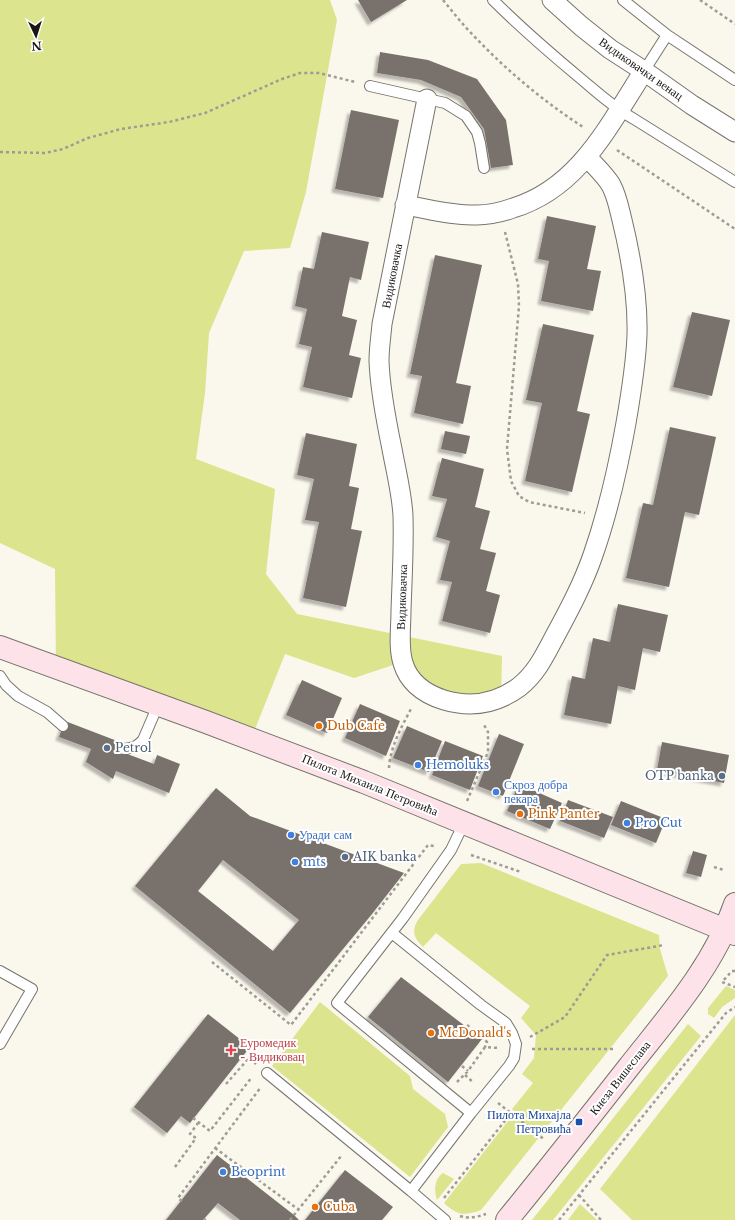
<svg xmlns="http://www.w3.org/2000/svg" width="735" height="1220" viewBox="0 0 735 1220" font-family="'Libre Baskerville',serif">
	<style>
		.green { fill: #dce48d }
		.building { fill: #79726c; fill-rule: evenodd; filter: url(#shadow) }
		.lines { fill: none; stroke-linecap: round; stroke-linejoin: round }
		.service-casing { stroke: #77746c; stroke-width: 12 }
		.minor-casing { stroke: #77746c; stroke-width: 21 }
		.secondary-casing { stroke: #77746c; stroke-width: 24 }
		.path { stroke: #9e9c94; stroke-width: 2.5; stroke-dasharray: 3 3; stroke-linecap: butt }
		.service { stroke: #fff; stroke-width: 10 }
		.minor { stroke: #fff; stroke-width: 19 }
		.secondary { stroke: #fde3e9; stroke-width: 22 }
		.food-dot { fill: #e8710a; stroke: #fff; stroke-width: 1.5 }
		.service-dot { fill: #5c6f8a; stroke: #fff; stroke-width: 1.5 }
		.shop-dot { fill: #3f7fe0; stroke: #fff; stroke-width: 1.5 }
		.health-dot { fill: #e0444e; stroke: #fff; stroke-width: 1.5 }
		.transit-dot { fill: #1a4fb4; stroke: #fff; stroke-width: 1.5 }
		.labels { text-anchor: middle; stroke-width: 4; stroke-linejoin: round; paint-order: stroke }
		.street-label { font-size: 12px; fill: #181613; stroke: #fff }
		.food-label { font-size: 12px; fill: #c56008; stroke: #fff; text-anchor: start }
		.service-label { font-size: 12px; fill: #4e5e75; stroke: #fff; text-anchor: start }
		.shop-label { font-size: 12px; fill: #366cbe; stroke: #fff; text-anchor: start }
		.health-label { font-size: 12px; fill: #be3a42; stroke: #fff; text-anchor: start }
		.transit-label { font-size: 12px; fill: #164399; stroke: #fff; text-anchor: end }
	</style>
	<defs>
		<filter id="shadow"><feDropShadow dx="-3.5" dy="3.5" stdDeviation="1" flood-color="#0004"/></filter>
	</defs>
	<rect width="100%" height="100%" fill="#faf7ed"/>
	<!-- green -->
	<path class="green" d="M0,0h330l7,20 -31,172 -16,56 -46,3 -35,82 -4,60 -9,66 79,30 -9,85 31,40 205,42 -1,42 -60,1 -39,-37 -48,16 -69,-24 -34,85 -195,-71 -1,-99 -55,-26z
		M481,863l178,72 1,14 8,27 -187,234c-17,6 -23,6 -37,-7l71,-91 -3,-3 21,-26 -11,-9 12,-16 2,-23 -15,-17 9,-12 -94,-73 -13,14c-9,-9 -12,-16 -5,-27l43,-56z
		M726,986l9,4v8l-13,9 -8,11 -6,-4v-6z
		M320,1002l90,74 3,13 32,25 3,13 -38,50 -138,-111z
		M735,1015v205h-103l-32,-31z
		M688,1024l13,12 -148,184h-21z
		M443,1173l11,6 -17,21c-3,-9 -3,-21 6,-27z
		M580,1204l17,16h-29z"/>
	<!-- building -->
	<path class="building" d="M358,0h49l-36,22z
		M380,52l48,8 49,19 29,41 7,45 -22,3 -7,-39 -23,-32 -40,-17 -44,-7z
		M351,110l48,10 -16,78 -48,-9z
		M547,216l49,10 -9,43 14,2 -8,40 -52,-10 8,-40 -11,-2z
		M322,232l47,10 -8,38 -11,-3 -8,39 15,4 -8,35 12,3 -9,40 -49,-11 9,-40 -13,-3 8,-35 -12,-3 8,-39 11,2z
		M435,255l47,10 -26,118 15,3 -8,38 -49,-11 8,-37 -12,-2z
		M692,312l38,8 -18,76 -39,-9z
		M543,324l51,11 -17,76 13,3 -18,78 -47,-11 17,-78 -16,-3z
		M670,427l46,10 -17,78 -14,-3 -16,75 -43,-9 17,-75 10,2z
		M445,431l25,5 -4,18 -25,-5z
		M306,433l51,11 -8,42 10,2 -8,41 11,2 -16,76 -43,-9 16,-76 -14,-2 9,-41 -17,-4z
		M442,458l42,11 -9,38 15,4 -10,38 16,4 -10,38 14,4 -10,38 -48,-12 10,-39 -12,-2 10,-39 -14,-4 11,-38 -15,-3z
		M618,604l50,11 -8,37 -17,-4 -8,42 -17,-4 -7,38 -47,-9 8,-39 13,3 8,-41 17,4z
		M302,680l40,18 -15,35 -41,-18z
		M360,704l40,17 -14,35 -41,-18z
		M65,721l60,23 -3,8 32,12 3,-9 23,9 -11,29 -53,-22 -3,8 -27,-17 5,-13 -32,-12z
		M407,726l35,15 -13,31 -36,-14z
		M499,734l25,10 -21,52 -25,-10z
		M445,741l38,15 -13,34 -38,-15z
		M662,742l67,13 -5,28 -67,-13z
		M519,784l43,19 -12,26 -43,-18z
		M216,788l34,28 154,57 -32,41 -82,99 -155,-127zM223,860l76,60 -26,31 -75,-60z
		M568,800l45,17 -9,21 -44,-17z
		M621,801l45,18 -10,24 -45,-18z
		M693,851l14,4 -6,22 -15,-4z
		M401,977l81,62 -34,43 -80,-65z
		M208,1014l42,33 -60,76 -9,-7 -14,17 -33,-26z
		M217,1155l77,60 5,5h-59l-22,-17 -15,17h-37z
		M345,1170l48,37 -11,13h-77z"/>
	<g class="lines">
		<!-- service casing -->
		<g class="service-casing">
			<path id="service" d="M493,0c28,28 57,53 87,78 18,15 34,30 54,41l101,63
				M623,0l44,35 68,45
				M644,71l23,-36
				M370,86l75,17 21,13 11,16 3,11 4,25
				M0,676l6,9 12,11 29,16 16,14
				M124,749c8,-1 13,-2 19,-9l15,-35
				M392,933l89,72 25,18 6,10 4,11 -2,14 -5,8 -38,47 -134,-110 66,-85 48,-68 13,-27
				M0,971l32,18 -32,55
				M267,1073l144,118
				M445,1220l-34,-29 60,-78"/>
		</g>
		<!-- minor casing -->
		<g class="minor-casing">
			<path id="minor" d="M552,0l29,26 29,23 34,22 48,34 43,27
				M427,99l-45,225c-1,12 -3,24 -3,37 1,29 7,59 13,88 4,22 10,45 11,67 1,32 -1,63 -2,95 0,17 -3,36 2,52 6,20 22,31 41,37 27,8 52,4 75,-13 17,-13 26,-32 36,-51 14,-26 28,-52 38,-81 15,-43 25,-87 33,-132 5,-29 10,-59 11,-88 1,-38 -6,-78 -15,-115 -3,-12 -5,-24 -11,-35 -6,-10 -16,-19 -24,-28
				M405,205c24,4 48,11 72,10 13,0 25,-3 36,-7 66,-20 96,-83 131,-137"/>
		</g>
		<!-- secondary casing -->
		<g class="secondary-casing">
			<path id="secondary" d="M0,647l206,75 158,60 371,152
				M507,1220c41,-50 81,-101 121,-152 40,-51 86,-102 107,-164"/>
		</g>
		<!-- path -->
		<path class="path" d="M443,0c10,12 19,24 30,35 33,35 70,66 110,92
			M700,0l35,24
			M617,150l118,79
			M0,152l45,1 18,-4 25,-11 33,-9 48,-7 36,-9 77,-34 18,-6h19l36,9
			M505,232l13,52 1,22 -12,143 4,32 8,15 10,6 56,11
			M389,768c1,-21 13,-42 23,-61
			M467,801l21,-49v-20l-5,-9
			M471,855l50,17
			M714,867l10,3
			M212,962l79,63 137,-180 6,1
			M735,971h-3l-10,11 13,5
			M467,1025l20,17 -2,5
			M530,1037l35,-20 42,-62 57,-10
			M532,1049h83
			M462,1066l6,5
			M465,1075l9,8
			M457,1082l11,-11 17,-24 14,1
			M226,1084l23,-26 7,6
			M498,1103l47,37
			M193,1118l17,13 42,-54
			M215,1148l84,62
			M175,1167l21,-29 -6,-4 8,-11
			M579,1195l22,25
			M444,1198l67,-85
			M182,1201l-4,-3 83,-111
			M460,1216c9,3 17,1 26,-2
			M204,1219l2,1
			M290,1220l52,-65
			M559,1220l167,-207 9,-6"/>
		<!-- service -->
		<use href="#service" class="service"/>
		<!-- minor -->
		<use href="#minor" class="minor"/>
		<!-- secondary -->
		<use href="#secondary" class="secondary"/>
	</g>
	<!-- markers -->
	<g class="food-dot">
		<circle cx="319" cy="726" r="4"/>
		<circle cx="520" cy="814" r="4"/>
		<circle cx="431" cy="1033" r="4"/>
		<circle cx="315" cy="1207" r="4"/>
	</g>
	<g class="service-dot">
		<circle cx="107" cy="748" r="4"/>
		<circle cx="722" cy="776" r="4"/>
		<circle cx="345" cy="857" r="4"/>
	</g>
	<g class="shop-dot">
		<circle cx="418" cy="765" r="4"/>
		<circle cx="496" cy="792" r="4"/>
		<circle cx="627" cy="823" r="4"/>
		<circle cx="291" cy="835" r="4"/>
		<circle cx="295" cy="862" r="4"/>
		<circle cx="223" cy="1172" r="4"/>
	</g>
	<path class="health-dot" d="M229 1044h4v4h4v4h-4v4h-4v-4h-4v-4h4z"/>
	<rect class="transit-dot" x="575" y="1118" width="8" height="8" rx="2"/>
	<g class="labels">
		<!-- street labels -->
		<g class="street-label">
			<text transform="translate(641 69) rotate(35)" y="4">Видиковачки венац</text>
			<text transform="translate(392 276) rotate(-79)" y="4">Видиковачка</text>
			<text transform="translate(402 597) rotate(-88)" y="4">Видиковачка</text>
			<text transform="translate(370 785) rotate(22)" y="4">Пилота Михаила Петровића</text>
			<text transform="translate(620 1078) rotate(-52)" y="4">Кнеза Вишеслава</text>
		</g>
		<!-- food labels -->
		<g class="food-label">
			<text x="327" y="730">Dub Cafe</text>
			<text x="528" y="818">Pink Panter</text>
			<text x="439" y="1037">McDonald's</text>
			<text x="323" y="1211">Cuba</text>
		</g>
		<!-- service labels -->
		<g class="service-label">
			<text x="115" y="752">Petrol</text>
			<text x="714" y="780" text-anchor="end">OTP banka</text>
			<text x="353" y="861">AIK banka</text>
		</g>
		<!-- shop labels -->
		<g class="shop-label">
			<text x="426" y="769">Hemoluks</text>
			<text x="504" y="789">Скроз добра<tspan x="504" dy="14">пекара</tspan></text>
			<text x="635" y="827">Pro Cut</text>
			<text x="299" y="839">Уради сам</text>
			<text x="303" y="866">mts</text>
			<text x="231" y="1176">Beoprint</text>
		</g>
		<!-- health labels -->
		<g class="health-label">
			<text x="240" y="1047">Еуромедик<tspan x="240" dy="14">- Видиковац</tspan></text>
		</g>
		<!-- transit labels -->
		<g class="transit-label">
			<text x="571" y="1119">Пилота Михајла<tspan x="571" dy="14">Петровића</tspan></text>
		</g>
	</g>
	<!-- north arrow -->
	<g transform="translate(36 36) rotate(176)" stroke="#ffffff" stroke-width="3" paint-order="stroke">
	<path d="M0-3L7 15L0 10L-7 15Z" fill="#181613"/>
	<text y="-6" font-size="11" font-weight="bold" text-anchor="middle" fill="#181613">N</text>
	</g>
</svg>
